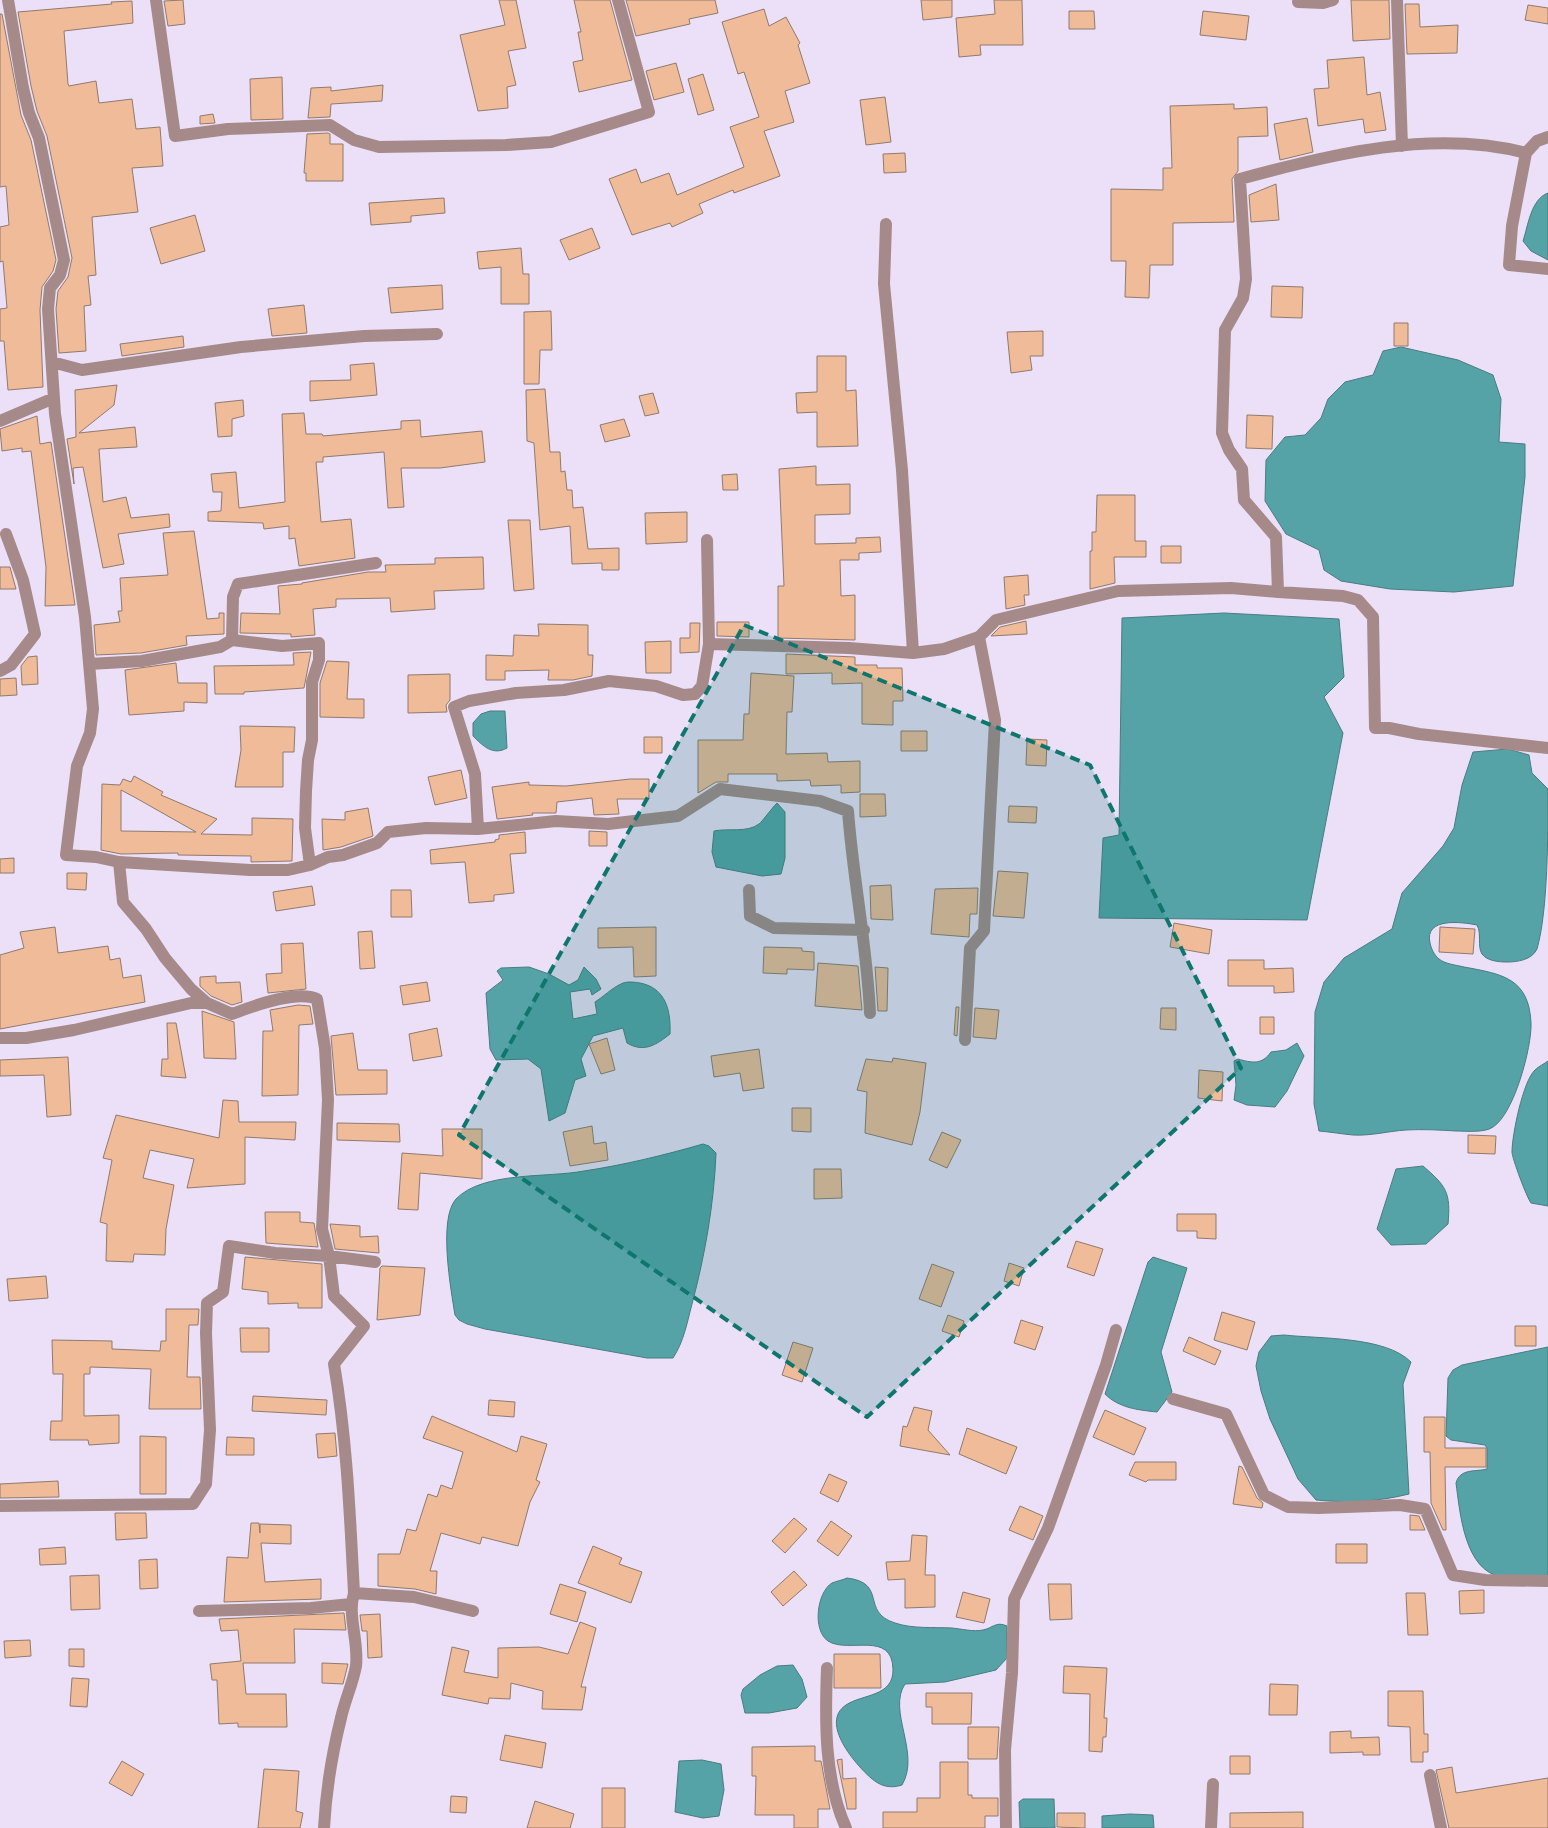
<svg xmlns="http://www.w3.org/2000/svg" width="1548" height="1828" viewBox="0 0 1548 1828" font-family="'Fira Sans',sans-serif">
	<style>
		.water { fill: #56a3a7; stroke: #487d82 }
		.building { fill: #f0bb99; stroke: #907a6d; fill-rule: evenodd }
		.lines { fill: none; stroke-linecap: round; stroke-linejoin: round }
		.minor { stroke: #a68a8a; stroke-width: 12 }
		.marked { fill: #0f766e; fill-opacity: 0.2; stroke: #0f766e; stroke-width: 4; stroke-dasharray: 10 6; stroke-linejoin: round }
	</style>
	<rect width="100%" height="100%" fill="#ebe0f8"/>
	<!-- water -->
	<path class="water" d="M1548,193v67l-17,-9 -8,-10c5,-15 8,-42 25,-48z
		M1401,347l57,13 35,15 8,24 -2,43 26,2v33l-12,109 -59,6 -64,-3 -49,-8 -17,-11 -5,-20 -33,-16 -21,-33 1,-41 19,-23 20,-2 16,-17 7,-19 17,-17 28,-7 10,-24z
		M1224,613l115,6 5,58 -20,20 19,36 -36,187 -208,-2 4,-80 16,-3 3,-217z
		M490,711h15l2,37c-14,8 -24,-2 -34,-12v-13l8,-9z
		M1508,749l21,6 3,18 16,16c0,44 0,122 -11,160 -5,11 -20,13 -30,13 -8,0 -20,-1 -25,-8 -5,-8 0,-20 -5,-29 -15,-3 -53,-8 -47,18 1,5 4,12 9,16 6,5 17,6 25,8 38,7 65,11 67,56 1,24 -17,91 -38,104 -8,6 -27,4 -37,4 -17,-1 -33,-2 -50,-1 -17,1 -35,6 -53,5 -11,-1 -22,-3 -34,-4l-5,-27 1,-92 9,-30 20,-24 48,-29 10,-36 41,-47 11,-18 8,-43 11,-33z
		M777,803l8,9v46l-4,16 -19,2 -46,-9 -4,-15 2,-21c14,-3 33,2 45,-7 3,-2 12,-15 18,-21z
		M529,967l20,7 20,11 9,-5 6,-13 12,12 5,10 -9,6 -2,-6 -20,3 3,27 24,-5 -2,-12c8,-5 17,-14 26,-18 5,-3 13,-2 19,-1 26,5 31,28 30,51 -14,11 -26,19 -43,9l-4,-15 -30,8 -12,23 5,17 -11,4 -10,33 -16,8 -8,-52 -13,-10 -32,1 -6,-11 -4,-56 17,-13 -6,-9 4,-3z
		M1297,1043l7,13 -17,35 -12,16 -28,-2 -13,-5 2,-15 -2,-24 4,-2c14,4 24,6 33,-7l15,-2z
		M1548,1061v145l-17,-3c-4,-5 -19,-45 -19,-51 0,-17 11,-71 23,-82 4,-4 9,-6 13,-9z
		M703,1144l6,2 7,7c-2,51 -11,102 -24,151 -5,19 -8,37 -19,54h-26l-162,-29 -18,-5 -8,-4 -4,-5c-4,-25 -17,-96 1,-116 27,-28 92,-21 128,-28 40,-6 81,-16 119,-27z
		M1423,1166c23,20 28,26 25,58l-22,20 -35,1 -14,-16 19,-60z
		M1153,1257l34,11 -26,84 11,40 -15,20c-19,-2 -38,-4 -52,-18l43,-132z
		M1284,1335c36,4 101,1 127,27l-8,22 6,110c-32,8 -61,9 -93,6l-18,-21 -28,-60 -9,-28 -5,-25 3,-14 12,-16z
		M1548,1347v230c-15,0 -32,2 -46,0 -38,-6 -42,-65 -46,-94 4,-15 20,-11 31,-14v-21l-2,-3 -34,-5 -5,-4 2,-58 5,-8 9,-5z
		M847,1578c41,5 13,34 48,45 18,6 38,4 57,5 10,1 21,4 31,2 10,-2 13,-9 24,-4v32l-11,12 -51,12 -40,2c-18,27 16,69 -3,101 -12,4 -22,1 -31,-7 -15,-13 -52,-55 -25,-73 16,-11 48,-8 47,-36 -1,-39 -45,-15 -65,-28 -16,-11 -11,-49 4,-58 5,-2 11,-3 15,-5z
		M793,1665l9,14 5,18 -10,11 -28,5h-24l-4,-18 2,-6 17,-14 17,-9z
		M702,1760l19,4 3,26 -5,26 -16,2 -28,-6 4,-51z
		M1023,1799h31l1,29h-35l-1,-26z
		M1130,1814l23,1 1,13h-52v-12z"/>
	<!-- building -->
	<path class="building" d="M183,0l2,24 -17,2 -4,-25z
		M499,0h17l10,48 -18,3 8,34 -9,2 1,21 -30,3 -18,-76 45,-10z
		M574,0h36l22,80 -53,12 -6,-30 10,-2 -5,-28h3z
		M626,0h89l3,13 -29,6 1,5 -54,12z
		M921,0h31v17l-29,3z
		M994,0h28l1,45h-43l1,10 -22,2 -3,-39 39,-4z
		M1351,0h38l1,39 -37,2z
		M132,1l1,22 -69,8 4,53 1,2 27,-5 3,22 33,-4 4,30 24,-2 3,39 -31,2 6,44 -46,5 4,58 -8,1 3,29 -7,1 2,45 -27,2 -3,-44 2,-18 10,-14 4,-19 -25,-122 -10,-25 -6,-25 -13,-74 94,-8 -1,-2z
		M1405,4h14l1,23 38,-2 -1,28 -50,1z
		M1528,5l20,3v16l-23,-4z
		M764,9l5,17 17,-9 14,26 -2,2 12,38 -25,8 9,31 -30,9 16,45 -46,17 -1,-3 -34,14 4,9 -31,14 -2,-4 -38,12 -23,-56 27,-10 5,14 28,-10 8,22 67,-28 -14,-40 29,-10 -15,-45 -6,2 -16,-52z
		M1069,11h25l1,18h-26z
		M1203,11l46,5 -3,24 -46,-5z
		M0,14h2l19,101 10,25 25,120 -3,11 -11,16 -2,23 3,77 -35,3 -4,-49h-4v-32l7,-1 -4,-47 -3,1v-35l9,-2 -3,-39 -6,1z
		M1364,57l3,38 13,-3 6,38 -21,3 -2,-14 -45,7 -4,-37 15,-1 -2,-28z
		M676,63l8,29 -30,8 -8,-29z
		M703,74l11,36 -16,5 -10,-36z
		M282,77l1,42 -32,1 -1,-41z
		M383,85l-1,16 -51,3 -1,13 -22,1 3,-30 20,-1v4z
		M885,97l6,45 -25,3 -6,-45z
		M1234,104v5l33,-2 1,29 -30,1v34l-6,8 2,43 -61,1v42h-23l-1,33 -24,-1 1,-36h-15v-72l52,1v-22h9l-2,-62z
		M213,114l2,9 -15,1v-8z
		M1307,118l6,34 -33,8 -6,-36z
		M328,133l2,1v10h13v37h-37v-8h-2l3,-39z
		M905,153l1,19 -22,1 -1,-19z
		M1276,184l3,36 -28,2 -2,-27z
		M444,198l1,15 -34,3v6l-40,3 -2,-22z
		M195,215l10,36 -44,13 -11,-36z
		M592,228l8,20 -31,12 -9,-20z
		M521,248l2,26h6v30h-28v-37l-22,2 -2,-17z
		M442,285l1,24 -52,4 -3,-25z
		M1272,286l31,1 -1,31 -31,-1z
		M304,305l3,28 -35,3 -4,-27z
		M551,311l1,39h-12l-1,34h-15v-72z
		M1394,323h14v23h-14z
		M1043,331v25h-13l2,14 -21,3 -4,-41z
		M183,336l1,11 -62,9 -2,-12z
		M817,356h29v35l10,-1 2,56 -41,1v-35l-20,1 -1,-20 21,-1z
		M374,363l3,32 -67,6v-20l41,-1 -1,-15z
		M117,385l-3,20 -35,28 56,-6 2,20 -38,2 4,53 23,-5 5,21 38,-4 1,13 -52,7 6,30 -21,4 -20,-101 -10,1 1,16 -7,-45 9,-2 -1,-47z
		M545,389l5,63h10l1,20 4,-1 2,19h5l1,18 10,-1 5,42 31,-1v22h-17v-7l-30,1 -2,-38 -30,4 -6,-87 -7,-2 -1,-51z
		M653,393l6,20 -14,3 -6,-20z
		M243,400l1,16 -12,3v17l-14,1 -3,-34z
		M304,413l2,21h16l1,2 78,-7v-8l19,-1 1,17 61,-6 3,31 -45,6h-39l3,39 -16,1 -4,-56 -61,5v5h-7l5,60 30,-3 4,39 -56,8 -4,-28 -6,1v-13l-25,3 -1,-6 -55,-2v-9l13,-1 1,-19h-9l-2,-18 25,-2 3,36 46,-6 -3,-88z
		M1247,415l26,1 -1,33 -26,-1z
		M37,416l3,28 11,-2 24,163 -30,1 1,-39 -15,-116 -9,1v-4l-20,3 -2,-22z
		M624,419l6,17 -25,6 -5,-17z
		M816,466v19l34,-1v30l-35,1v29l41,-1v-5l24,-1 1,15 -22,1v7h-19l1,36 14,-1v45l-77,-2v-52h6l-5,-117z
		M737,474l1,16h-15l-1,-15z
		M1097,495h38v46h11v16h-32l1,26 -25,6v-38h2v-19h4z
		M687,512v30l-41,2 -1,-31z
		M508,520h22l4,69 -20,2z
		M194,531l13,88 12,-1v-5h5v21l-38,2 1,9 -46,8 -45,2 -2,-30 26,-3 -2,-11h4l-2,-33 48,-3 -5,-42z
		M1161,546h20v17h-20z
		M483,557l1,32 -50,2 1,18 -44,3 -1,-14 -54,1v8l-23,2 2,26 -24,2v-3l-51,-1 1,-20 39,1 -2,-28 24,-2v-1l66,-11h18l-1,-7 50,-1v-6z
		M0,567h10l6,22h-16z
		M1028,575l1,20h-5l1,10 -19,4 -2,-32z
		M1026,621l1,13 -36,2 9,-9z
		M717,622h32v15l-32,-1z
		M690,623h10l-1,29 -19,1v-15h10z
		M538,624l50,1v30h5l-1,21 -19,4h-25l1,-10 -44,1v9h-19v-25l27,1 1,-21 25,1z
		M671,641v32h-25l-1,-31z
		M311,652l-7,36 -60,4v2h-29l-1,-28 80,-1 -1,-12z
		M786,654l69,3v8h22v3h25l1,33h-10v24l-31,-1v-41l-30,1v-11l-46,1z
		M37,656l1,28 -16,1 -1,-19 7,-9z
		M327,661l22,1 -2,37h17v19l-44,-1v-34z
		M176,663l2,20h29v20l-23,-1v9l-55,4 -4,-45z
		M751,673l43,3 -2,36h-5l-1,42 41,-1 1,9 32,-1v31l-19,1v-8l-30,1 -1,-6 -33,1v-7h-49v8h-12l-18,11v-53h45l1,-26h5z
		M450,674v26l-4,5 1,7 -39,1v-38z
		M16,678l1,17 -17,1v-17z
		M240,726l55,1 -1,25h-11v35h-48l6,-37z
		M901,731h26v20h-26z
		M644,737h18v16h-18z
		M1027,739l20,1 -1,26 -20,-1z
		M461,770l6,28 -32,7 -7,-28z
		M134,776l29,16 -2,3 56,24 -16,15 51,1v-17l41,1 -1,42 -41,1v-6l-73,-1v-2l-57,1 -20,-4 1,-66 18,1 3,-6 8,3zM121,790l15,8 60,34 -75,-1z
		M630,779h19v20h-32l2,15 -25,1 -2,-17 -35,4 -1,11h-24l1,2 -36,4 -5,-32 37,-5v3l37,1z
		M860,794h25l1,22 -26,1z
		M1009,806l28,1 -1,16 -28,-1z
		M368,808l5,28 -32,11 -18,3 -1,-31 23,1v-8z
		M589,831l18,1v14h-18z
		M525,832l1,21 -16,1 4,39 -20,2v6l-25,2 -4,-41 -34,2 -1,-14 65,-8v-2l4,-1v-4z
		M14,858v15h-14v-14z
		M998,871l30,2 -4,45 -31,-2z
		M67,873h20l-1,17 -19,-1z
		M891,885l2,35 -22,-1 -1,-33z
		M312,886l3,19 -39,6 -3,-19z
		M978,888l-1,26h-7l-1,23 -38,-3 4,-45z
		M391,890h20l1,27h-21z
		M1174,923l38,7 -3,24 -39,-7z
		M55,927l3,26 50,-7 2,14 10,-2 3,20 18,-3 4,27 -145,27v-74l24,-7 -4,-16z
		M656,927v49l-22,1 -1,-30 -35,1v-20z
		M1440,927l35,2 -2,25 -34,-2z
		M372,931l3,37 -15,1 -2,-37z
		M303,943l3,46 -38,4 -2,-19 16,-1 -1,-29z
		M764,947l38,1v3l12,1v18l-27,-1v5l-24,-1z
		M1228,960h36v9l29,-1 1,24 -20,1v-7h-46z
		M818,963l40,3 4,44 -47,-4z
		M875,967l13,1 -1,43h-9z
		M216,976v7l24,-1 2,20 -10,3 -21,-9 -11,-10v-9z
		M427,982l3,19 -27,4 -3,-19z
		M298,1005l12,1 3,18 -14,1 -1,70 -36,1 1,-65h10l-3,-21z
		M956,1007h3l-2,29 -3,-1z
		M975,1008l24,2 -3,29 -23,-2z
		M1161,1008h15v22l-16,-1z
		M202,1011l32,11 2,37 -32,-1z
		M1260,1017h14v17h-14z
		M167,1023h9l10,55 -25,-2 1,-17h6z
		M437,1028l5,28 -29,5 -4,-27z
		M353,1033l5,37h29v24l-51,1 -5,-59z
		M607,1038l8,32 -14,4 -12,-30z
		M759,1049l5,39 -21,3 -3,-18 -26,4 -3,-21z
		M68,1057l3,58 -24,2 -3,-42 -44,1v-16z
		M893,1058l33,5 -6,49 -8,33 -47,-12 2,-41 -10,-2 9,-31 26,3z
		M1199,1070l24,2 -1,29 -24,-3z
		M223,1100l15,1 1,21h57l-1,18 -50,-3v47l-58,4 7,-29 -44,-9 -7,28 31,7 -8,44 -1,26 -31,-1 -1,8 -27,-1 1,-37 -7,-2 12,-62 -9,-2 13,-43 103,23z
		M792,1108h19v24l-19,-1z
		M337,1123l62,1 1,18 -63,-2z
		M592,1126l2,18 12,-2 2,18 -38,6 -7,-34z
		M442,1129h40v50l-62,-6 -2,37 -20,-1 4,-56 41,3z
		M942,1132l19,8 -14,28 -18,-8z
		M1468,1135l28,1 -1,18 -27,-1z
		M814,1169h27l1,29 -28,1z
		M265,1212h35v10l14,1 4,24 -52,-4z
		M1177,1214h39v25l-19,-1v-7h-20z
		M330,1224l30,2v11l18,-1 1,17 -44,-4z
		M1076,1241l27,8 -9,27 -27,-9z
		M245,1257l77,7v44h-24v-5l-30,1v-12l-26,-3z
		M1009,1263l15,5 -5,18 -15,-5z
		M932,1264l22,8 -13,35 -22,-8z
		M382,1266l43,2 -5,47 -43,5 3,-52z
		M46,1276l2,22 -39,3 -2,-22z
		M166,1309h33l-1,16h-9l-2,52h13l1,32h-52l2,-40 -61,-2v7h-6v42l35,-1v28l-30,2 -1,-5h-38l1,-19h11l1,-47h-10l-1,-34 60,1v8l48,2 1,-10h5z
		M1222,1312l33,10 -8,28 -33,-10z
		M948,1315l16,6 -5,16 -17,-6z
		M1021,1320l22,7 -8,23 -21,-7z
		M1515,1326h21v20h-21z
		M240,1328h29v24h-28z
		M1189,1337l32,14 -6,14 -32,-14z
		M793,1342l20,6 -11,34 -20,-7z
		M253,1396l74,4 -1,15 -74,-4z
		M489,1400l26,2 -1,15 -26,-2z
		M914,1407l18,4 -4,19 22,25 -50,-9 3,-20 4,1z
		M1105,1410l41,18 -12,27 -41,-18z
		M432,1416l85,36 4,-16 26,8 -11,36 4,2 -10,20 -12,44 -36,-9 -2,7 -39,-11 -11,38h7l-1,23 -21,-5 -37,-3v-32h22l7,-25 9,2 12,-37 9,3 4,-12 11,4 11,-37 -40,-14z
		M1424,1417h21v31h41v19h-41l1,63h-3l-12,-27 -1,-51h-6z
		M967,1428l50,19 -11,27 -47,-20z
		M335,1433l2,23 -19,2 -2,-24z
		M140,1436l26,1v57h-26z
		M227,1437l27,1v17h-28z
		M1135,1462h41v18h-28l-2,2 -17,-7z
		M1239,1466l3,1 15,31 6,5 -1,5 -29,-4z
		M829,1474l18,8 -9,20 -18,-9z
		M58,1481l1,16 -59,1v-14z
		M1020,1506l23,10 -10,24 -24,-10z
		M115,1513h31l1,25 -31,2z
		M1410,1515l9,1 6,14h-15z
		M794,1518l13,11 -22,24 -13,-12z
		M831,1521l21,15 -14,20 -21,-15z
		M251,1523h8l1,10v-9l31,1v19l-30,-1 4,39 56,-3v20l-97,3 3,-45 21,1z
		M912,1535l15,1 -2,39h10v32l-30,1v-29l-17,1 -2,-18 24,-1z
		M1336,1544h31v19h-31z
		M593,1546l29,12 -3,6 23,8 -11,31 -53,-20z
		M65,1547l1,17 -26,1 -1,-16z
		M157,1559l1,29 -18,1 -1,-29z
		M794,1571l13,14 -24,21 -12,-14z
		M99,1575l1,34 -29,1 -1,-34z
		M560,1584l26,8 -9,30 -27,-8z
		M1048,1584h23l1,35 -22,1z
		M1484,1590v23l-24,1 -1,-23z
		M963,1592l27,7 -6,24 -28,-6z
		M1406,1593h19l3,42h-20z
		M344,1613l2,17 -52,-1 1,34h-52l3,31h40l1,33h-49v-4l-19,1 -2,-44h-5l-2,-16 31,-3 -3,-31 -17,1 -2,-12z
		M380,1614l2,43 -14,1 -1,-27h-5l-2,-16z
		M580,1622l16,6 -15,59h5l-4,23 -40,-1 1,-18 -32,-8 -1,16 -21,-1 -1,6 -46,-9 10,-48 17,4 -5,21 34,6v-30l41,-1 29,7z
		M30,1640l1,16 -26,2 -1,-17z
		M69,1649h15v18l-15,-1z
		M834,1654h46l1,34h-47z
		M322,1663l26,1 -5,20 -21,-1z
		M1064,1666l43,2 -3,50h3l-1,19h-3l-1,15 -13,-1 1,-57 -27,-1z
		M72,1678l17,1 -2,28 -17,-1z
		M1270,1684l28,1 -1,30h-28z
		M1388,1691h35l1,43h4v18h-5v10h-12l-1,-35 -22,-1z
		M926,1693h46l-1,31h-39v-17h-6z
		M968,1727h31l-2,32h-29z
		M1351,1731v7l28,-1 1,18h-17v-3l-33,1v-21z
		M505,1735l41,8 -4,25 -42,-8z
		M815,1746v15h6l9,48h-12v19h-24v-13h-39l1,-39h-4v-29z
		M1230,1756h20v18h-20z
		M842,1759l1,20 13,-1v31h-9v-2l-10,-47z
		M122,1761l22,13 -12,22 -23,-13z
		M940,1762h28v33h4v3h26v18h-13v12h-102v-16h34v-14h23z
		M1452,1767l4,26 92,-15v50h-99l-13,-58z
		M264,1769l35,2 -3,40 7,2 -3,15h-42z
		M602,1788h23v40h-23z
		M451,1796l16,1 -1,16 -16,-1z
		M535,1801l39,13 -4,14h-43z
		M1303,1812v16h-73v-15z
		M1057,1813h28v15l-28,-1z"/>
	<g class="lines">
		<!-- minor -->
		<path class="minor" d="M156,0l19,136 53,-7 102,-4 24,15 25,7 127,-2 45,-3 98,-30 -31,-112
			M1397,0l5,146
			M1298,2l25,1 10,-3
			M1526,153l11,-12 11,-4
			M886,224l-2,60 18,186 11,183
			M1548,269l-39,-4 3,-39 14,-73c-93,-24 -195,1 -286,26l6,100 -3,19 -18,32 -3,103 7,17 13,19 2,31 32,37 2,55 65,4 15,4 15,17 2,111h14l30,6 129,14
			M52,362l30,8 159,-23 123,-11 73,-2
			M0,421l54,-23
			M707,540l2,104
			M232,640l50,6 37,-3v17l-7,22v58l-4,20 -2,31 -1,37 5,37
			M89,664l53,-3 78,-14 12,-7 1,-43 5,-13 138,-21
			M0,671l11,-6 24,-31 -12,-54 -17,-46
			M478,829l78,-8 52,3 70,-8 42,-27 100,12 28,10c5,68 19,134 22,202
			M119,862l131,8h38l22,-5 18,-8 15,-2 34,-12 11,-11 38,-4 52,1 -3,-55 -21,-67 15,-6 47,-8 48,-3 45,-9 47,5 27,9 12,-1 7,-8 7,-42 140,4 64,5 31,-4 35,-12 17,-17 122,-29 113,-3 47,4
			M749,890l1,26 24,12 90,2
			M207,1003l25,11c21,-8 64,-24 85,-15l8,49 3,52 -6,129 7,27 5,40 30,30 -30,38c13,76 16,152 20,229 -7,23 5,48 2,73 -3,17 -11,34 -15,52 -9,36 -15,72 -17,110
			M0,1038h26l48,-8 117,-27h16l-16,-14 -26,-31 -19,-29 -23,-27 -4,-40 -23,-5 -30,-2 11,-89 13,-33 3,-24 -8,-92 -30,-203 -7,-105 2,-21 10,-13 4,-15 -25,-122 -10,-25 -6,-25 -15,-88
			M965,1040l5,-92 14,-17 11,-211 -16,-83
			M1173,1399l53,15 38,81 24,12 31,1 81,-3 25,4 28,66 32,5 63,1
			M0,1506l193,-2 13,-20 4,-54 -4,-97 1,-30 16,-11 6,-46 46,7 54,3 46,6
			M354,1593l60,4 59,14
			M199,1611l112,-3 40,-4
			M827,1668c-2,53 -3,111 19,160
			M1430,1775l11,53
			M1006,1828l-1,-78 7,-77 2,-74 34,-71 58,-163 10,-35
			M1211,1828l2,-44"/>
	</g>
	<!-- marked area -->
	<path class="marked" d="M744,625l346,140 151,303 -374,349 -408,-282z"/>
</svg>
